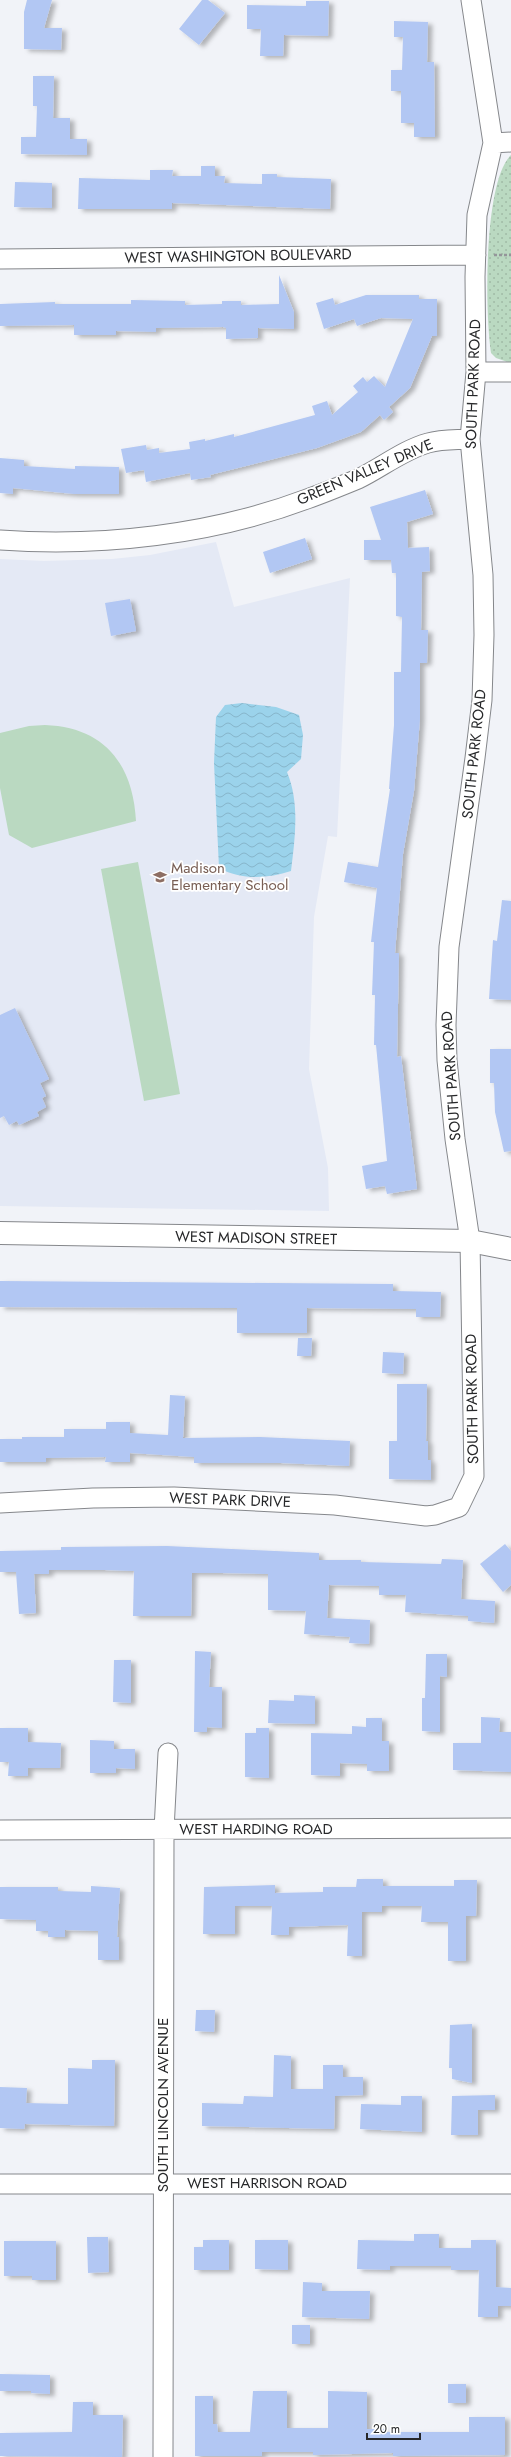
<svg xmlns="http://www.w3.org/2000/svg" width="511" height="2457" viewBox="0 0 511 2457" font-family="Jost,sans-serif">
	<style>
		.built { fill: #e4e9f5 }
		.grass { fill: url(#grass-dots) }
		.park { fill: #bad9c1 }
		.water { fill: url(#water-waves) }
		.building { fill: #b2c7f3; filter: url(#shadow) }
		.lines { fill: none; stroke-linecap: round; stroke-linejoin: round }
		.street-casing { stroke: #85878b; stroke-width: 21 }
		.secondary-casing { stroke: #85878b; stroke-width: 24 }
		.path { stroke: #94969a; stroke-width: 2.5; stroke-dasharray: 3 2; stroke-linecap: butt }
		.street { stroke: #fff; stroke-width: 19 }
		.secondary { stroke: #fff; stroke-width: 22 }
		.labels { text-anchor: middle; stroke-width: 3.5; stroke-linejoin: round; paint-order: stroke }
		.street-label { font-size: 15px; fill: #27282a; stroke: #fff }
		.education-label { font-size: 15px; fill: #785e54; stroke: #fff; text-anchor: start }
	</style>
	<defs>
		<pattern id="grass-dots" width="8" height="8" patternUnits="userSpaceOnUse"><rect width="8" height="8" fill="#bad9c1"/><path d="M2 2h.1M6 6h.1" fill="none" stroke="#a0baa6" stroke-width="1.8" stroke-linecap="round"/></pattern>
		<pattern id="water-waves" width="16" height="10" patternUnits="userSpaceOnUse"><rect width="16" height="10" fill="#9bd3eb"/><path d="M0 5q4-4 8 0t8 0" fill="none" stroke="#86b5ca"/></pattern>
		<filter id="shadow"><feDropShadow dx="4.5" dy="2.5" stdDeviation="2" flood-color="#0004"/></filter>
	</defs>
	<rect width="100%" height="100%" fill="#f1f3f8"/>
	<!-- built -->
	<path class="built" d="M216,542l18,65 116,-29 -13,259 -9,-1 -14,81 -5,152 19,99 1,43 -329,-5v-647l44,2 68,-2 38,-4z"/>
	<!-- grass -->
	<path class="grass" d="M511,155v208l-15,-5 -5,-5c-6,-39 -8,-171 20,-198z"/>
	<!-- park -->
	<path class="park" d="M45,725c59,2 88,39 91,96l-104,27 -23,-13 -9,-47v-55l29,-7z
		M138,862l42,232 -36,7 -43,-232z"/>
	<!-- water -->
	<path class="water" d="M242,703l34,4 23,8 4,20 -2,24 -14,13c13,31 8,66 4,99 -24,8 -51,9 -72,-3l-5,-105 2,-46 9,-12z"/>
	<!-- building -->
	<path class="building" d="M27,0h25l-8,28h18l-1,22 -37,-1v-37z
		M202,0h6l17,13 -26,32 -20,-16z
		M306,1h23l-1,35 -44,-1 -1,21h-23l1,-27h-14v-24l59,1z
		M394,21l34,1 -1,40h7l1,75h-21v-14h-13v-32h-10v-21h11l1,-33h-9z
		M33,76h21l-1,42h17v21h17v16l-66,-1v-17h15l1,-31h-4z
		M201,166h14v10h10l-1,7 38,1v-10h15v3l54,2 -1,30 -158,-6v6h-94l1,-31 71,2v-10h23l-1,6h29z
		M15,182l37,1v25l-38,-1z
		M279,275l15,37v17l-36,-1v10l-32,1v-11l-3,-1 -67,1v4l-40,-1v4h-42v-10l-74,1v-22l55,-2v2h76v-4l54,1v4l37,-1v-3h19v4l38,-1z
		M366,295h53v4h18v37h-5l-22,52 -21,19 4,5 -9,8 -4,-5 -19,17 -44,16 -107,27 1,2 -20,3 -1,-7 -44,9 -2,-12 -18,3 -5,-24 25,-4 1,5 12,-2v5l31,-4 -1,-7 16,-3v2l29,-7v3l81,-22 -3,-9 15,-5 5,14 26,-23 -5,-6 10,-9 4,5 7,-6 11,11 28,-68 -32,-1 -24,8 -3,-7 -30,10 -8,-26 17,-5 2,7z
		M0,458l24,2v6l51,3v-3l44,1v27h-45l-61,-6v6l-13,-1z
		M425,490l8,24 -26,8 1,26 21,-1 1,24 -8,1 -1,58h7l-1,33h-7v56l-6,72 -11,63 -8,99h4l-2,104 4,-1 16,133 -30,5 -2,-8 -19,3 -4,-23 25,-5 -11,-116h-2l1,-50h-3l2,-53h-3l6,-54 -33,-6 4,-20 30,5 12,-78h-1l5,-64v-53h7l1,-55 -6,-1v-43h-4l-1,-13h-27v-20h17l-11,-33z
		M305,538l7,21 -42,14 -7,-21z
		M130,599l6,32 -25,5 -6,-33z
		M502,900l9,1v99l-22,-1 4,-59 4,1z
		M15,1008l34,71 -9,4 6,13 -4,2 4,9 -9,5 2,4 -20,9 -2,-4 -8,4 -5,-9 -4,2v-103z
		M490,1049h21v102l-7,1 -9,-40 -1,-29h-4z
		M0,1281l393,3v7l48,1 -1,25h-24v-8l-109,-1v25h-70v-25l-237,-1z
		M298,1338h14l-1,18h-14z
		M383,1352l21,1 -1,21 -21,-1z
		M397,1384h30l-1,57h2v19h3v20l-42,-1v-38h8z
		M170,1395l15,1 -2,42 77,-1 90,4 -1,25 -68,-3h-87v-6l-64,-4v9h-25l1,-5 -60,1v4h-46v-23h22v-2h42v-8h42v-7h24v11l38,2z
		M505,1544l6,7v34l-8,7 -23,-28z
		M167,1546l152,7v7h42v2l80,2 1,-5 21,1 -2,39 34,2 -1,22 -26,-2v-5l-63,-4 1,-17h-27v-9l-50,-1 -2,33 43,2 -1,24 -20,-1 1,-6 -46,-3 2,-23 -38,-1v-36l-46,-1h-30l-1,43h-58l1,-45 -29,-1h-56v4h-15l2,39 -17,1 -3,-42h-16v-21l61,-1v-3z
		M195,1651l16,1 -2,35h13v41l-15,-1v5h-13z
		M426,1654h21v23l-7,-1v56l-18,-1v-33h3z
		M114,1660h17v43l-18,-1z
		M294,1695l21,1v28l-47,-1 1,-23 25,1z
		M481,1717l19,1 -1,14h12v40l-58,-2v-27h28z
		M366,1718h16v23h7v30h-22v-7l-27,-1v13l-29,-1v-42l41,1v-8l14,1z
		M0,1728h28v14l33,1 -1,25h-32v8h-20l1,-14h-9z
		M256,1728h13v50l-24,-1v-44h11z
		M90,1740l24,1v8h21v20l-19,-1v5h-26z
		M357,1879h26v7h71v-6h23l-1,36h-10v45h-18v-39h-27l1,-16h-40v6h-20v44h-15l1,-31 -59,2v8h-18l1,-29h-37v28h-32l1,-47 71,-2v8l48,-1v-5h33z
		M91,1886l29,2 -3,49h2v23h-21v-29l-33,-1v7h-17v-6h-12v-11l-36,-1v-32h58v4l33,1z
		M196,2010h19l-1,22 -19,-1z
		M472,2024v59l-20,-4v-11h-3l1,-43z
		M274,2055l17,1v33h32v-24h20v12h20v18l-28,1 -1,33 -132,-3v-23l41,1 1,-8 29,1z
		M92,2060h23l-1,66 -89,-2 -1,5 -24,-1v-41l27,1 -1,15 42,1v-36l24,1z
		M495,2095v15h-17v25h-27l1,-39z
		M401,2096h21v36l-62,-3 1,-25 40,1z
		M414,2234h25v14h32v-8h25v47l15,1v18h-13v11h-20l1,-47h-28v-4h-61v4l-33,-1 1,-29 56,1z
		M87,2237h21l1,35 -21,1z
		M203,2240h26v30h-35v-23h9z
		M255,2240h33v30l-33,-1z
		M4,2241h52v39h-24v-4h-28z
		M303,2282l19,1v8h48l-1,28 -67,-2z
		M292,2325h18v19h-18z
		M0,2374l50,1v19l-19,-1v-2h-31z
		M448,2384h18v19h-18z
		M253,2391h34v37h41v-37l39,1v37h17v3h85v-15h36v38l-112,1v-3l-80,2v-3h-51v4h-67v-60h18v28h4l1,8h32z
		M73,2402h20v13h30l-1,42 -122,-1v-23l72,-1z"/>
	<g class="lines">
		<!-- street casing -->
		<g class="street-casing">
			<path id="street" d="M493,143l18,-1
				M0,259l476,-4
				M476,372h35
				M0,540c102,7 211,-5 307,-41 17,-6 34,-13 51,-20 23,-11 45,-29 70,-36 14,-4 27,-3 42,-4
				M0,1503l93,-5 81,-1 161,8 91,11 9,-1 24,-8 15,-31 -4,-235 -15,-102 -8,-79 -1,-35 3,-78 26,-189 7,-58 2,-65 -1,-60 -13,-136 6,-67 -1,-95 2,-62 16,-72 -22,-143
				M0,1830l511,-2
				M0,2184h511
				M163,2457l1,-627 4,-77"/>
		</g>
		<!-- secondary casing -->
		<g class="secondary-casing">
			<path id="secondary" d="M0,1233l470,8 41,8"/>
		</g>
		<!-- path -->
		<path class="path" d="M494,255h17"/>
		<!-- street -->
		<use href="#street" class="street"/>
		<!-- secondary -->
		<use href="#secondary" class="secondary"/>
	</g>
	<!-- icons -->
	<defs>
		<g id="school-bare" transform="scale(1.08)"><path d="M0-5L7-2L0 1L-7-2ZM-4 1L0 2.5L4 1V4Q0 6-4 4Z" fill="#8d6e63" stroke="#fff" stroke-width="2.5" paint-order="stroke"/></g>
	</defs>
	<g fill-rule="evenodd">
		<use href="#school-bare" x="160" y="877"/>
	</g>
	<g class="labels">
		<!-- street labels -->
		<g class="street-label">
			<text transform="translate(238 256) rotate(-1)" y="5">WEST WASHINGTON BOULEVARD</text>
			<text transform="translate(473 384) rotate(-88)" y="5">SOUTH PARK ROAD</text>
			<text transform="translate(365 472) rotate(-23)" y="5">GREEN VALLEY DRIVE</text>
			<text transform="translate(474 754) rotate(-84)" y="5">SOUTH PARK ROAD</text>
			<text transform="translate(451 1076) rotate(-94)" y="5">SOUTH PARK ROAD</text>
			<text transform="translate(256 1238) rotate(1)" y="5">WEST MADISON STREET</text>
			<text transform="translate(472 1399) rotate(-91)" y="5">SOUTH PARK ROAD</text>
			<text transform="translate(230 1500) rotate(2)" y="5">WEST PARK DRIVE</text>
			<text x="256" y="1834">WEST HARDING ROAD</text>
			<text transform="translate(163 2105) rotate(-90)" y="5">SOUTH LINCOLN AVENUE</text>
			<text x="267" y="2188">WEST HARRISON ROAD</text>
		</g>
		<!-- education labels -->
		<g class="education-label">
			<text x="171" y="873">Madison<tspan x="171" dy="17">Elementary School</tspan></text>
		</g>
	</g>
	<!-- scale -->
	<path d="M367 2433v6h53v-6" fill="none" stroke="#27282a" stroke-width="2"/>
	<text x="373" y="2433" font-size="12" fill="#27282a" stroke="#ffffff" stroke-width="3" paint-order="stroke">20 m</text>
</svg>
